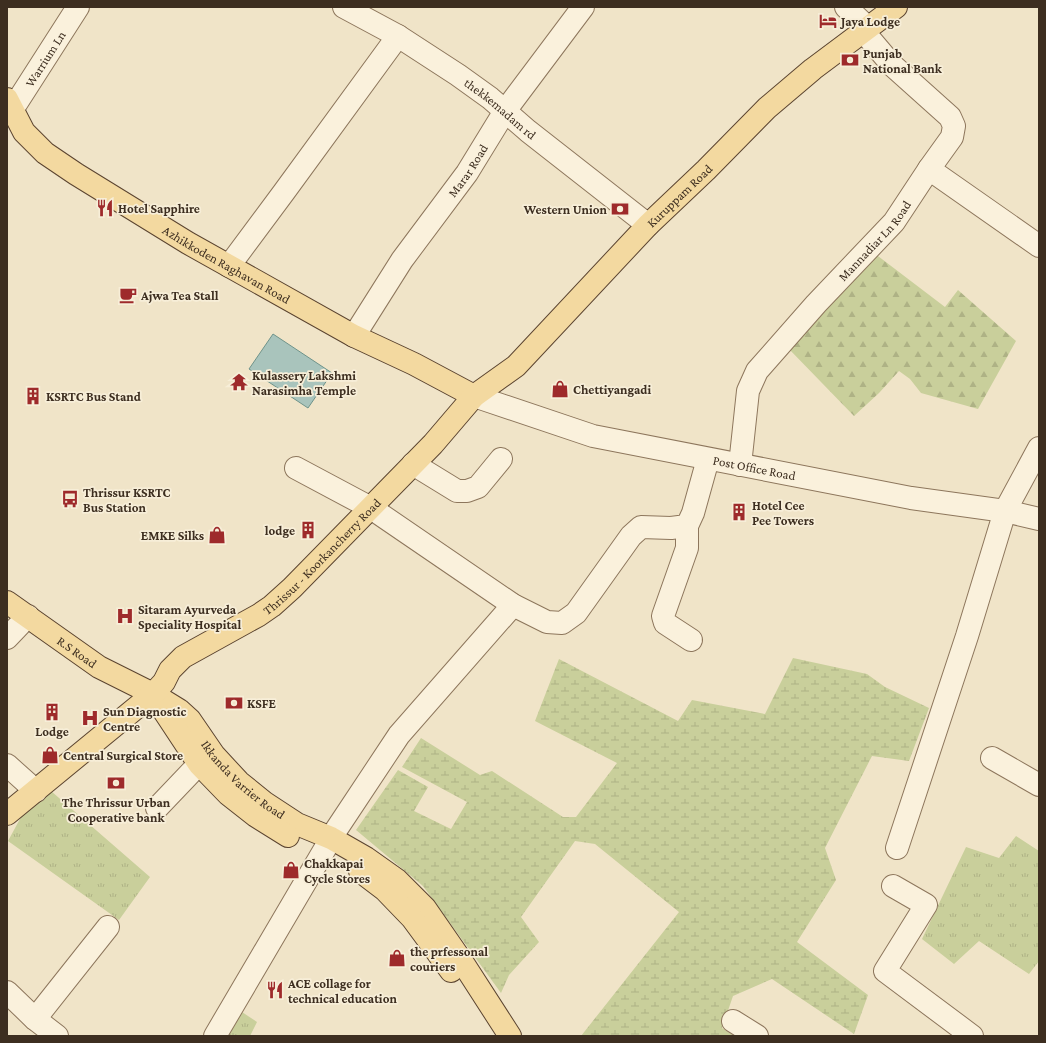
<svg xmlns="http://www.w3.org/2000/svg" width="1046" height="1043" viewBox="0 0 1046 1043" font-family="'Crimson Pro',serif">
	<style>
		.grass { fill: url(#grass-tufts) }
		.forest { fill: url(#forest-firs) }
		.wetland { fill: url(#wetland-marsh) }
		.water { fill: #a9c4bc; stroke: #6f938a }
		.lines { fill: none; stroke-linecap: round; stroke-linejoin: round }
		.minor-casing { stroke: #8d765c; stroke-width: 24 }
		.major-casing { stroke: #5b4430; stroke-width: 24 }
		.minor { stroke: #faf1dc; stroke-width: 22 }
		.major { stroke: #f3d9a0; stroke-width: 22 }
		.labels { text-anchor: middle; stroke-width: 3.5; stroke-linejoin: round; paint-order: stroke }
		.poi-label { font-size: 13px; font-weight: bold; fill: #3d2e20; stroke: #f7eed8; text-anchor: start }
		.street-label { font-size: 13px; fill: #3d2e20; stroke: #f7eed8 }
	</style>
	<defs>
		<pattern id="grass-tufts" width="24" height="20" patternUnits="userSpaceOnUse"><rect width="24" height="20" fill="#c9cf9b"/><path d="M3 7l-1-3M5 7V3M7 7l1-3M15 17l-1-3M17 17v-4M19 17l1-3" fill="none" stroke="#aeb285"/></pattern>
		<pattern id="forest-firs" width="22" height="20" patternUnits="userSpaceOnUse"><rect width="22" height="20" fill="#c9cf9b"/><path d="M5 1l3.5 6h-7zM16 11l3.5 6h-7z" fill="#aeb285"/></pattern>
		<pattern id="wetland-marsh" width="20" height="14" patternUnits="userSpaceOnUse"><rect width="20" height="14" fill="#c9cf9b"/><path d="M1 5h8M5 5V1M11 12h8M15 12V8" fill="none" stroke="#aeb285"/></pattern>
	</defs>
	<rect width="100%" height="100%" fill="#f0e4c8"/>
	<!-- grass -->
	<path class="grass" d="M51,791l99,86 -31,43 -111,-79 13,-24z
		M1016,836l23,15v110l-10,13 -50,-33 -25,23 -32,-25 44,-92 33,11z
		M239,1010l18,12 -7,14h-27z"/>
	<!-- forest -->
	<path class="forest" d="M874,253l71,54 13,-17 58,51 -38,68 -57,-16 -11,-14 -11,-8 -20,22 -25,23 -66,-68z"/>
	<!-- wetland -->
	<path class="wetland" d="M793,658l74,16 18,13 44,21 -20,53 -37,-5 -47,92 11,32 -39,62 71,53 -14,39 -82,-55 -39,17 -11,32 12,8h-153l98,-124 -84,-68 -20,-3 -54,76 18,25 -30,33 -8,18 -78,-107 -67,-56 42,-60 30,17 -14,24 37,18 16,-27 -65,-35 19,-29 59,37 12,-4 71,46h13l41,-54 -82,-42 24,-62 119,62 14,-21 73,14z"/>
	<!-- water -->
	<path class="water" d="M273,334l59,39 -24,35 -59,-39z"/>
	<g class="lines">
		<!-- minor casing -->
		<g class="minor-casing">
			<g id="minor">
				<path id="s1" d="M344,7l54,29 60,39 32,23 38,33 120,94"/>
				<path d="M846,7l22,21"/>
				<path id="s2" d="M12,110l66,-103"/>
				<path d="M929,169l110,77"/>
				<path d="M229,266l55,-74 114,-156"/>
				<path id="s3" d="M354,336l48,-76 65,-87 38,-62 78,-104"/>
				<path id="s4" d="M474,396l119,40 318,62 94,13 34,8"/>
				<path d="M413,464l44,27h10l11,-4 23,-28"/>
				<path id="s5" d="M740,465l8,-74 9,-20 59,-67 78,-82 35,-53 23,-32 2,-11 -4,-9 -58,-52 -28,-33"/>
				<path d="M296,468l75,40 142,97 34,17 15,1 14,-10 55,-77 10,-9 30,1 16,-2 6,-13 15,-54"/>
				<path d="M687,526v22l-24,68 2,7 26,17"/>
				<path d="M7,638l21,-22"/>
				<path d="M992,758l47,27"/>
				<path d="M7,765l29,26"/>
				<path d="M157,808l42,-44"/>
				<path d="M897,848l70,-212 38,-125 34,-63"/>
				<path d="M893,886l33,19 -41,66 87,65"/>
				<path d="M7,992l28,27 22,17"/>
				<path d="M35,1019l73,-92"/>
				<path d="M733,1021l24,15"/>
				<path d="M215,1036l121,-206 63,-95 114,-130"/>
			</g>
		</g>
		<!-- major casing -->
		<g class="major-casing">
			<g id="major">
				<path id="s6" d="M7,99l17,33 21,21 31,21 112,69 166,93 60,28 60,32"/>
				<path id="s7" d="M7,602l92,65 54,27 26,16 11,10 24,35 25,27 26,21 32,21 34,14 35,20 31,22 28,28 36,52 49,76"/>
				<path d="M156,699l43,65 29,30 28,22 32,20"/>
				<path id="s8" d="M7,814l146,-120 11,-12 6,-12 13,-13 76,-42 13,-9 20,-18 141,-144 41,-48 42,-30 132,-141 58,-55 61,-62 46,-39 83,-62"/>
				<path d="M360,871l25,19 27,28 39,53"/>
			</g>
		</g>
		<!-- minor -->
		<use href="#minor" class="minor"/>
		<!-- major -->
		<use href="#major" class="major"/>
	</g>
	<!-- icons -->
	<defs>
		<g id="hotel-bare" transform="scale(1.38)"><path d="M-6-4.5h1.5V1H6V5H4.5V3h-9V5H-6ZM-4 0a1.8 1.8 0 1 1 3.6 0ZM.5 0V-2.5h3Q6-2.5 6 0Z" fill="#9e2a2b" stroke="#f7eed8" stroke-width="2.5" paint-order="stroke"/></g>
		<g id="bank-bare" transform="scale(1.38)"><path d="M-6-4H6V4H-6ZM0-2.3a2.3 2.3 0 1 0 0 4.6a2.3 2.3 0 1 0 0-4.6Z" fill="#9e2a2b" stroke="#f7eed8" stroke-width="2.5" paint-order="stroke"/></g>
		<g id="restaurant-bare" transform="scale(1.38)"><path d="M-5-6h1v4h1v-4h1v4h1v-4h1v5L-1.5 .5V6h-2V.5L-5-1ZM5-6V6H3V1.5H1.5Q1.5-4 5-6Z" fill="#9e2a2b" stroke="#f7eed8" stroke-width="2.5" paint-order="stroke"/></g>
		<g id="cafe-bare" transform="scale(1.38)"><path d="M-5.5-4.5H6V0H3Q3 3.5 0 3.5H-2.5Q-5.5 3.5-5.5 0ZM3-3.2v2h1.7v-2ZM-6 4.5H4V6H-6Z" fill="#9e2a2b" stroke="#f7eed8" stroke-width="2.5" paint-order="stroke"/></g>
		<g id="temple-bare" transform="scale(1.38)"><path d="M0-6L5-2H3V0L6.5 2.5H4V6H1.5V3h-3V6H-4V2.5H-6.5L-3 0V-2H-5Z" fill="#9e2a2b" stroke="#f7eed8" stroke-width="2.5" paint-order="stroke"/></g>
		<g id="shop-bare" transform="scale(1.38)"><path d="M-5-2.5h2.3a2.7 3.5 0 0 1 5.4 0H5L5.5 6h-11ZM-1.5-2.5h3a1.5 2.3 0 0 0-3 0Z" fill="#9e2a2b" stroke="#f7eed8" stroke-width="2.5" paint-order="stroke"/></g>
		<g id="building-bare" transform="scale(1.38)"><path d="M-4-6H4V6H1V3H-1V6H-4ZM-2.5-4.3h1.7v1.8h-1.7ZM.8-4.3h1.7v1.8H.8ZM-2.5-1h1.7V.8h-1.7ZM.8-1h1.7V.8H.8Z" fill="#9e2a2b" stroke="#f7eed8" stroke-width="2.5" paint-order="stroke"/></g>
		<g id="bus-bare" transform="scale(1.38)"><path d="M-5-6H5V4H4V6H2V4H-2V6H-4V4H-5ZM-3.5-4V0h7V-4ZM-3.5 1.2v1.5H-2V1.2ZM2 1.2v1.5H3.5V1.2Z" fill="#9e2a2b" stroke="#f7eed8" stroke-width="2.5" paint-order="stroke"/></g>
		<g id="hospital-bare" transform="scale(1.38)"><path d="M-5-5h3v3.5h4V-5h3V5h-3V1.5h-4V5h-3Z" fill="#9e2a2b" stroke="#f7eed8" stroke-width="2.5" paint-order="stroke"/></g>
	</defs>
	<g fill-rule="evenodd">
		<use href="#hotel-bare" x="828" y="21"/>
		<use href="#bank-bare" x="850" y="60"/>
		<use href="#restaurant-bare" x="105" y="208"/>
		<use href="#bank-bare" x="620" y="209"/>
		<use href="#cafe-bare" x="128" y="295"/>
		<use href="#temple-bare" x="239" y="382"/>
		<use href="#shop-bare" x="560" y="389"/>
		<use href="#building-bare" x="33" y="396"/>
		<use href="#bus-bare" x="70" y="499"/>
		<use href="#building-bare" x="739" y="512"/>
		<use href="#building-bare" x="308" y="530"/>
		<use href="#shop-bare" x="217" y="535"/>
		<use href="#hospital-bare" x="125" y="616"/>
		<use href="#bank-bare" x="234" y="703"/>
		<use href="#building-bare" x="52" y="712"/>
		<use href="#hospital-bare" x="90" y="718"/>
		<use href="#shop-bare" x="50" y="755"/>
		<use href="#bank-bare" x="116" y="783"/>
		<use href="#shop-bare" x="291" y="870"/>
		<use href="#shop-bare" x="397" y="958"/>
		<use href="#restaurant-bare" x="275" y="990"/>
	</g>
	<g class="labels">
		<!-- poi labels -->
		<g class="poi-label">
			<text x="841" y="26">Jaya Lodge</text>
			<text x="863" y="58">Punjab<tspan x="863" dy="15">National Bank</tspan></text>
			<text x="118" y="213">Hotel Sapphire</text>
			<text x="607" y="214" text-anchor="end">Western Union</text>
			<text x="141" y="300">Ajwa Tea Stall</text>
			<text x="252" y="380">Kulassery Lakshmi<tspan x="252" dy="15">Narasimha Temple</tspan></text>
			<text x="573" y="394">Chettiyangadi</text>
			<text x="46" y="401">KSRTC Bus Stand</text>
			<text x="83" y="497">Thrissur KSRTC<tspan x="83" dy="15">Bus Station</tspan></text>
			<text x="752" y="510">Hotel Cee<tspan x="752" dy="15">Pee Towers</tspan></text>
			<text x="295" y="535" text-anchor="end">lodge</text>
			<text x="204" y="540" text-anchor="end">EMKE Silks</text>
			<text x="138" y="614">Sitaram Ayurveda<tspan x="138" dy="15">Speciality Hospital</tspan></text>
			<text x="247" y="708">KSFE</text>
			<text x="103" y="716">Sun Diagnostic<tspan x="103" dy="15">Centre</tspan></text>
			<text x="52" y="736" text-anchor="middle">Lodge</text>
			<text x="63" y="760">Central Surgical Store</text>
			<text x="116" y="807" text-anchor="middle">The Thrissur Urban<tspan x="116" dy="15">Cooperative bank</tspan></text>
			<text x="304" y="868">Chakkapai<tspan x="304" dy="15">Cycle Stores</tspan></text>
			<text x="410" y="956">the prfessonal<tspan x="410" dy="15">couriers</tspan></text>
			<text x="288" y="988">ACE collage for<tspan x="288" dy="15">technical education</tspan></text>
		</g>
		<!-- street labels -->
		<g class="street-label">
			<text dy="5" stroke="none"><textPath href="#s2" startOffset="61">Warrium Ln</textPath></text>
			<text dy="5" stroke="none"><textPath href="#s1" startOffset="187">thekkemadam rd</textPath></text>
			<text dy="5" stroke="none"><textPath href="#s3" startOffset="201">Marar Road</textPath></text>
			<text dy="5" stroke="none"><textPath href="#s8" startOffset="919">Kuruppam Road</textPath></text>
			<text dy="5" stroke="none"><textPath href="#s5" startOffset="272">Mannadiar Ln Road</textPath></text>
			<text dy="5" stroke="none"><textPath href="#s6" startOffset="280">Azhikkoden Raghavan Road</textPath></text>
			<text dy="5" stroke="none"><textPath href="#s4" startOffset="290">Post Office Road</textPath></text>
			<text dy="5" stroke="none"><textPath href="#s8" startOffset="410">Thrissur - Koorkancherry Road</textPath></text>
			<text dy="5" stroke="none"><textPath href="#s7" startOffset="86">R.S Road</textPath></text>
			<text dy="5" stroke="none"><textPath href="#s7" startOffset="299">Ikkanda Varrier Road</textPath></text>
		</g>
	</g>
	<!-- border -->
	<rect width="1046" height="1043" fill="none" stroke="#3d2e20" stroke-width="16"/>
</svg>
